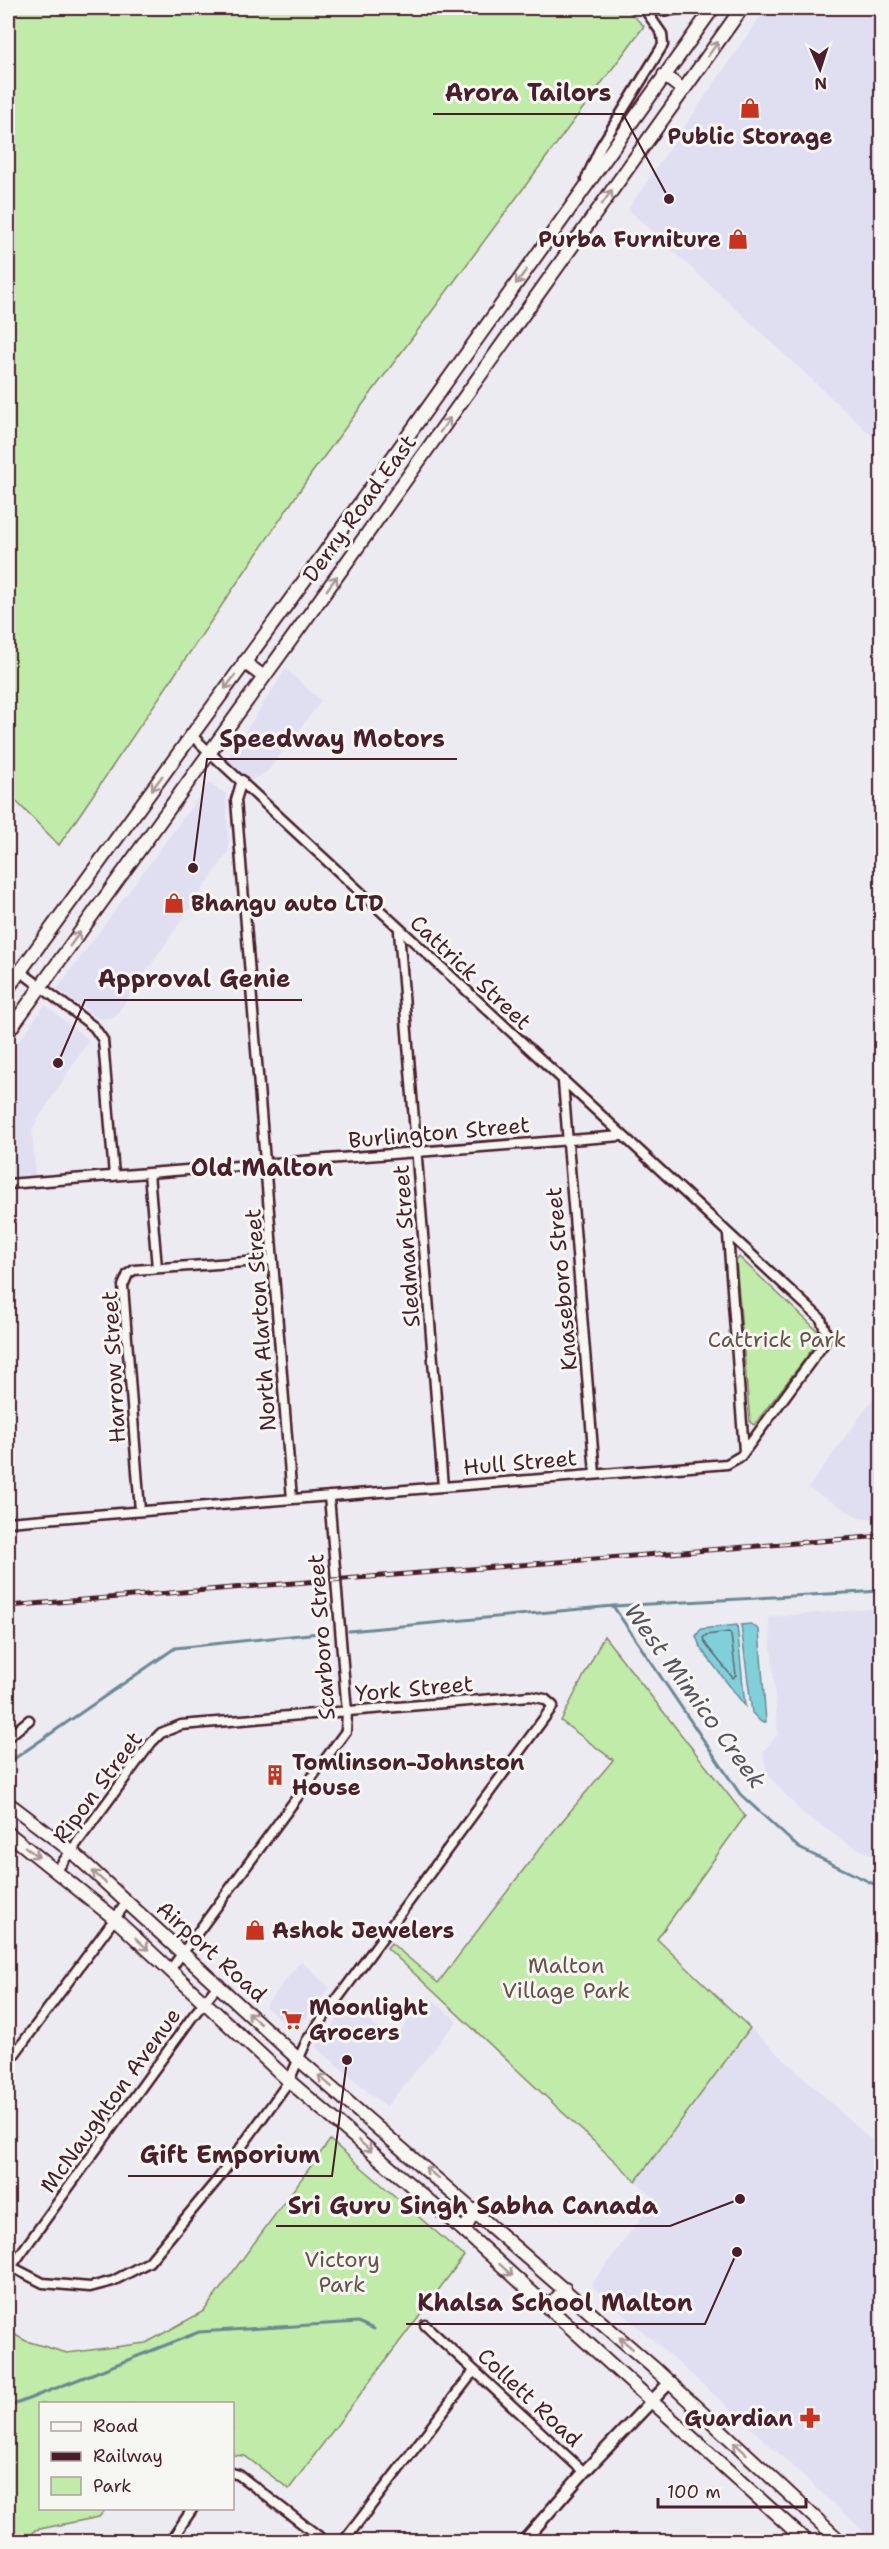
<svg xmlns="http://www.w3.org/2000/svg" width="889" height="2549" viewBox="0 0 889 2549" font-family="'Shantell Sans',sans-serif">
	<style>
		.built { fill: #e0def1 }
		.green { fill: #c0eba8; stroke: #85856a; stroke-width: 1.5 }
		.water { fill: #80d0da; stroke: #6a8994; stroke-width: 1.5 }
		.lines { fill: none; stroke-linecap: round; stroke-linejoin: round }
		.shore { stroke: #606671; stroke-width: 1.5 }
		.stream { stroke: #6a8994; stroke-width: 3 }
		.minor-casing { stroke: #4a1f2b; stroke-width: 13 }
		.tertiary-casing { stroke: #4a1f2b; stroke-width: 15 }
		.secondary-casing { stroke: #4a1f2b; stroke-width: 16 }
		.minor { stroke: #f6f6f2; stroke-width: 8 }
		.tertiary { stroke: #f6f6f2; stroke-width: 10 }
		.secondary { stroke: #f6f6f2; stroke-width: 12 }
		.rail-casing { stroke: #4a1f2b; stroke-width: 5 }
		.rail { stroke: #f6f6f2; stroke-width: 3; stroke-dasharray: 9; stroke-linecap: butt }
		.oneway { stroke: #a99598 }
		.labels { text-anchor: middle; stroke-width: 6; stroke-linejoin: round; paint-order: stroke }
		.poi-label { font-size: 22px; font-weight: bold; fill: #4a1f2b; stroke: #f6f6f2; text-anchor: start }
		.street-label { font-size: 22px; fill: #4a1f2b; stroke: #f6f6f2 }
		.park-label { font-size: 22px; fill: #68524a; stroke: #f6f6f2 }
		.neighbourhood-label { font-size: 24px; font-weight: bold; fill: #4a1f2b; stroke: #f6f6f2 }
		.water-label { font-size: 24px; font-style: italic; fill: #5a5460; stroke: #f6f6f2 }
		.leader { fill: none; stroke: #4a1f2b; stroke-width: 2 }
		.callout-dot { fill: #4a1f2b; stroke: #f6f6f2; stroke-width: 2 }
		.callout-label { font-size: 24px; text-anchor: middle; font-weight: bold; fill: #4a1f2b; stroke: #f6f6f2; stroke-width: 6; stroke-linejoin: round; paint-order: stroke }
	</style>
	<rect width="100%" height="100%" fill="#ecebf2"/>
	<filter id="ink" filterUnits="userSpaceOnUse"><feTurbulence type="fractalNoise" baseFrequency=".0167" numOctaves="2"/><feDisplacementMap in="SourceGraphic" scale="12" xChannelSelector="R" yChannelSelector="G"/><feConvolveMatrix kernelMatrix="1 2 1 2 8 2 1 2 1" color-interpolation-filters="sRGB"/></filter>
	<g filter="url(#ink)">
		<!-- built -->
		<path class="built" d="M766,8h115v436l-253,-235z
			M286,669l35,32 -53,70 -18,10 -23,-21z
			M209,783l17,11 3,57 -114,166 -16,2 -42,-30z
			M45,1005l44,35 -57,89 3,46 -27,2v-121z
			M881,1388v130h-21l-52,-30z
			M881,1608h1l-1,252 -34,-17 -46,-31 -34,-38 -4,-22 15,-17 -9,-118z
			M301,1961l29,27 -35,44 -30,-26z
			M428,1996l29,25 -71,86 -70,-60 34,-43 42,38z
			M750,2028l131,121v392h-7l-136,-125 -147,-131 64,-86 -19,-18z"/>
		<!-- green -->
		<path class="green" d="M8,8h617l19,18 -333,448 -252,371 -51,-52z
			M739,1257l80,75 -1,10 -64,83 -4,-3 -14,-161z
			M604,1636l141,180 -88,123 93,89 -114,153 -249,-233 4,-5 47,40 105,-139 70,-84 -52,-39z
			M330,2140l134,116 -175,233 -44,-33 -12,-1 -1,-51h-192v104l66,1 -7,8 -64,13 -8,11h-19v-210l18,10 41,12 79,-10 58,-32z"/>
		<!-- water -->
		<path class="water" d="M751,1624l8,6 7,92h-5l-9,-9 -11,-88z
			M737,1625l8,81 -44,-57 -5,-13 5,-7z"/>
		<g class="lines">
			<!-- shore -->
			<path class="shore" d="M729,1632l2,3 5,40 -3,3 -26,-32 -4,-8 3,-3z"/>
			<!-- stream -->
			<path class="stream" d="M613,1606l127,188 59,54 83,40
				M349,1631l264,-25 269,-15
				M8,1763l167,-115 154,-16
				M8,2407l191,-75 159,-10 16,7"/>
			<!-- minor casing -->
			<g class="minor-casing">
				<path id="minor" d="M644,8l24,3 14,-3
					M586,179l15,-33 62,-101 -1,-11 -18,-26
					M242,780l-6,20 56,699
					M399,931l44,556
					M20,971l74,56 9,13 11,136
					M563,1082l32,392
					M149,1173l8,95
					M8,1184l613,-48
					M728,1235l16,216
					M140,1511l-17,-225 5,-12 6,-4 139,-10
					M8,1522l719,-58 14,-8 82,-111 4,-9 -6,-17 -630,-584
					M8,1737l21,-17
					M170,1970l176,-239 1,-19 -18,-216
					M8,2063l119,-161
					M8,2265l35,18 47,4 23,-6 36,-19 69,-83 71,-98 18,-41 246,-334 -8,-7 -15,-3 -349,29 -20,8 -10,10 -94,127
					M11,2267l182,-251 26,-32
					M425,2325l159,147
					M232,2473l7,2 87,67
					M170,2542l23,-34
					M343,2542l131,-171"/>
			</g>
			<!-- tertiary casing -->
			<g class="tertiary-casing">
				<path id="tertiary" d="M523,2542l61,-70 86,-90"/>
			</g>
			<!-- secondary casing -->
			<g class="secondary-casing">
				<path id="secondary" d="M664,75l19,15
					M244,662l20,15
					M8,988l317,-436 388,-544
					M8,1032l334,-463 400,-561
					M8,1803l63,48 226,207 357,310 187,174
					M8,1833l106,85 175,163 175,150 343,311
					M464,2231l11,-21
					M548,2308l17,-19"/>
			</g>
			<!-- minor -->
			<use href="#minor" class="minor"/>
			<!-- tertiary -->
			<use href="#tertiary" class="tertiary"/>
			<!-- secondary -->
			<use href="#secondary" class="secondary"/>
			<!-- rail casing -->
			<g class="rail-casing">
				<path id="rail" d="M8,1606l874,-70"/>
			</g>
			<!-- rail -->
			<use href="#rail" class="rail"/>
		</g>
		<!-- one-way arrows -->
		<defs><path id="oneway-shaft" d="M-6 0H5M1.5-3L5.5 0L1.5 3" fill="none" stroke-width="1.6" stroke-linecap="round" stroke-linejoin="round" transform="scale(1.5)"/></defs>
		<g class="oneway">
			<use href="#oneway-shaft" transform="translate(713 49) rotate(-55)"/>
			<use href="#oneway-shaft" transform="translate(607 197) rotate(-55)"/>
			<use href="#oneway-shaft" transform="translate(521 277) rotate(126)"/>
			<use href="#oneway-shaft" transform="translate(445 425) rotate(-55)"/>
			<use href="#oneway-shaft" transform="translate(332 583) rotate(-54)"/>
			<use href="#oneway-shaft" transform="translate(230 682) rotate(126)"/>
			<use href="#oneway-shaft" transform="translate(157 783) rotate(126)"/>
			<use href="#oneway-shaft" transform="translate(75 939) rotate(-54)"/>
			<use href="#oneway-shaft" transform="translate(32 1852) rotate(37)"/>
			<use href="#oneway-shaft" transform="translate(99 1877) rotate(-138)"/>
			<use href="#oneway-shaft" transform="translate(142 1944) rotate(43)"/>
			<use href="#oneway-shaft" transform="translate(254 2018) rotate(-137)"/>
			<use href="#oneway-shaft" transform="translate(325 2081) rotate(-139)"/>
			<use href="#oneway-shaft" transform="translate(365 2146) rotate(41)"/>
			<use href="#oneway-shaft" transform="translate(432 2173) rotate(-139)"/>
			<use href="#oneway-shaft" transform="translate(506 2270) rotate(42)"/>
			<use href="#oneway-shaft" transform="translate(626 2343) rotate(-139)"/>
			<use href="#oneway-shaft" transform="translate(740 2448) rotate(-137)"/>
		</g>
	</g>
	<!-- icons -->
	<defs>
		<g id="shop-bare" transform="scale(1.62)"><path d="M-5-2.5h2.3a2.7 3.5 0 0 1 5.4 0H5L5.5 6h-11ZM-1.5-2.5h3a1.5 2.3 0 0 0-3 0Z" fill="#c8321e" stroke="#f6f6f2" stroke-width="2.5" paint-order="stroke"/></g>
		<g id="building-bare" transform="scale(1.62)"><path d="M-4-6H4V6H1V3H-1V6H-4ZM-2.5-4.3h1.7v1.8h-1.7ZM.8-4.3h1.7v1.8H.8ZM-2.5-1h1.7V.8h-1.7ZM.8-1h1.7V.8H.8Z" fill="#c8321e" stroke="#f6f6f2" stroke-width="2.5" paint-order="stroke"/></g>
		<g id="supermarket-bare" transform="scale(1.62)"><path d="M-6-5.5h2.5l.6 2H6L4.5 2H-2.5L-4.4-4H-6ZM-1.5 3.2a1.3 1.3 0 1 0 .1 0ZM3 3.2a1.3 1.3 0 1 0 .1 0Z" fill="#c8321e" stroke="#f6f6f2" stroke-width="2.5" paint-order="stroke"/></g>
		<g id="pharmacy-bare" transform="scale(1.62)"><path d="M-2-6h4v4h4v4h-4v4h-4v-4h-4v-4h4Z" fill="#c8321e" stroke="#f6f6f2" stroke-width="2.5" paint-order="stroke"/></g>
	</defs>
	<g fill-rule="evenodd">
		<use href="#shop-bare" x="750" y="108"/>
		<use href="#shop-bare" x="738" y="239"/>
		<use href="#shop-bare" x="174" y="903"/>
		<use href="#building-bare" x="275" y="1775"/>
		<use href="#shop-bare" x="255" y="1930"/>
		<use href="#supermarket-bare" x="292" y="2020"/>
		<use href="#pharmacy-bare" x="810" y="2418"/>
	</g>
	<g class="labels">
		<!-- poi labels -->
		<g class="poi-label">
			<text x="750" y="144" text-anchor="middle">Public Storage</text>
			<text x="721" y="247" text-anchor="end">Purba Furniture</text>
			<text x="191" y="911">Bhangu auto LTD</text>
			<text x="292" y="1770">Tomlinson-Johnston<tspan x="292" dy="25">House</tspan></text>
			<text x="272" y="1938">Ashok Jewelers</text>
			<text x="309" y="2015">Moonlight<tspan x="309" dy="25">Grocers</tspan></text>
			<text x="793" y="2426" text-anchor="end">Guardian</text>
		</g>
		<!-- street labels -->
		<g class="street-label">
			<text transform="translate(359 508) rotate(-54)" y="8">Derry Road East</text>
			<text transform="translate(471 972) rotate(43)" y="8">Cattrick Street</text>
			<text transform="translate(439 1132) rotate(-5)" y="8">Burlington Street</text>
			<text transform="translate(406 1246) rotate(-94)" y="8">Sledman Street</text>
			<text transform="translate(561 1279) rotate(-95)" y="8">Knaseboro Street</text>
			<text transform="translate(260 1320) rotate(-94)" y="8">North Alarton Street</text>
			<text transform="translate(113 1367) rotate(-93)" y="8">Harrow Street</text>
			<text transform="translate(520 1462) rotate(-5)" y="8">Hull Street</text>
			<text transform="translate(321 1637) rotate(-94)" y="8">Scarboro Street</text>
			<text transform="translate(414 1688) rotate(-5)" y="8">York Street</text>
			<text transform="translate(97 1787) rotate(-53)" y="8">Ripon Street</text>
			<text transform="translate(212 1951) rotate(42)" y="8">Airport Road</text>
			<text transform="translate(110 2100) rotate(-54)" y="8">McNaughton Avenue</text>
			<text transform="translate(530 2397) rotate(43)" y="8">Collett Road</text>
		</g>
		<!-- park labels -->
		<g class="park-label">
			<text x="777" y="1347">Cattrick Park</text>
			<text x="566" y="1973">Malton<tspan x="566" dy="25">Village Park</tspan></text>
			<text x="342" y="2267">Victory<tspan x="342" dy="25">Park</tspan></text>
		</g>
		<!-- neighbourhood labels -->
		<g class="neighbourhood-label">
			<text x="262" y="1176">Old Malton</text>
		</g>
		<!-- water labels -->
		<g class="water-label">
			<text transform="translate(695 1696) rotate(54)" y="8">West Mimico Creek</text>
		</g>
	</g>
	<!-- callouts -->
	<path class="leader" d="M669 199L623 114H433M193 868L207 759H457M58 1063L85 1000H302M347 2060L332 2176H128M740 2199L670 2226H276M737 2252L705 2324H406"/>
	<g class="callout-dot">
		<circle cx="669" cy="199" r="6"/>
		<circle cx="193" cy="868" r="6"/>
		<circle cx="58" cy="1063" r="6"/>
		<circle cx="347" cy="2060" r="6"/>
		<circle cx="740" cy="2199" r="6"/>
		<circle cx="737" cy="2252" r="6"/>
	</g>
	<g class="callout-label">
		<text x="528" y="101">Arora Tailors</text>
		<text x="332" y="747">Speedway Motors</text>
		<text x="194" y="987">Approval Genie</text>
		<text x="230" y="2163">Gift Emporium</text>
		<text x="473" y="2214">Sri Guru Singh Sabha Canada</text>
		<text x="555" y="2311">Khalsa School Malton</text>
	</g>
	<!-- margin -->
	<rect width="889" height="2549" fill="none" stroke="#f6f6f2" stroke-width="30"/>
	<rect x="15" y="15" width="859" height="2519" fill="none" stroke="#4a1f2b" stroke-width="2" filter="url(#ink)"/>
	<!-- legend -->
	<rect x="39" y="2402" width="195" height="108" fill="#f6f6f2" stroke="#b1a0a2" stroke-width="1.5"/>
	<rect x="51" y="2422" width="30" height="9" fill="#f6f6f2" stroke="#b1a0a2" stroke-width="1.5"/>
	<text x="93" y="2432" font-size="18" fill="#4a1f2b">Road</text>
	<rect x="51" y="2452" width="30" height="9" fill="#4a1f2b" stroke="#b1a0a2" stroke-width="1.5"/>
	<text x="93" y="2462" font-size="18" fill="#4a1f2b">Railway</text>
	<rect x="51" y="2477" width="30" height="18" fill="#c0eba8" stroke="#b1a0a2" stroke-width="1.5"/>
	<text x="93" y="2492" font-size="18" fill="#4a1f2b">Park</text>
	<!-- north arrow -->
	<g transform="translate(820 69) rotate(177)" stroke="#f6f6f2" stroke-width="4.5" paint-order="stroke">
	<path d="M0-4.5L10 22L0 15L-10 22Z" fill="#4a1f2b"/>
	<text y="-9" font-size="16" font-weight="bold" text-anchor="middle" fill="#4a1f2b">N</text>
	</g>
	<!-- scale -->
	<path d="M658 2498v9h148v-9" fill="none" stroke="#4a1f2b" stroke-width="3"/>
	<text x="667" y="2498" font-size="18" fill="#4a1f2b" stroke="#f6f6f2" stroke-width="4.5" paint-order="stroke">100 m</text>
</svg>
